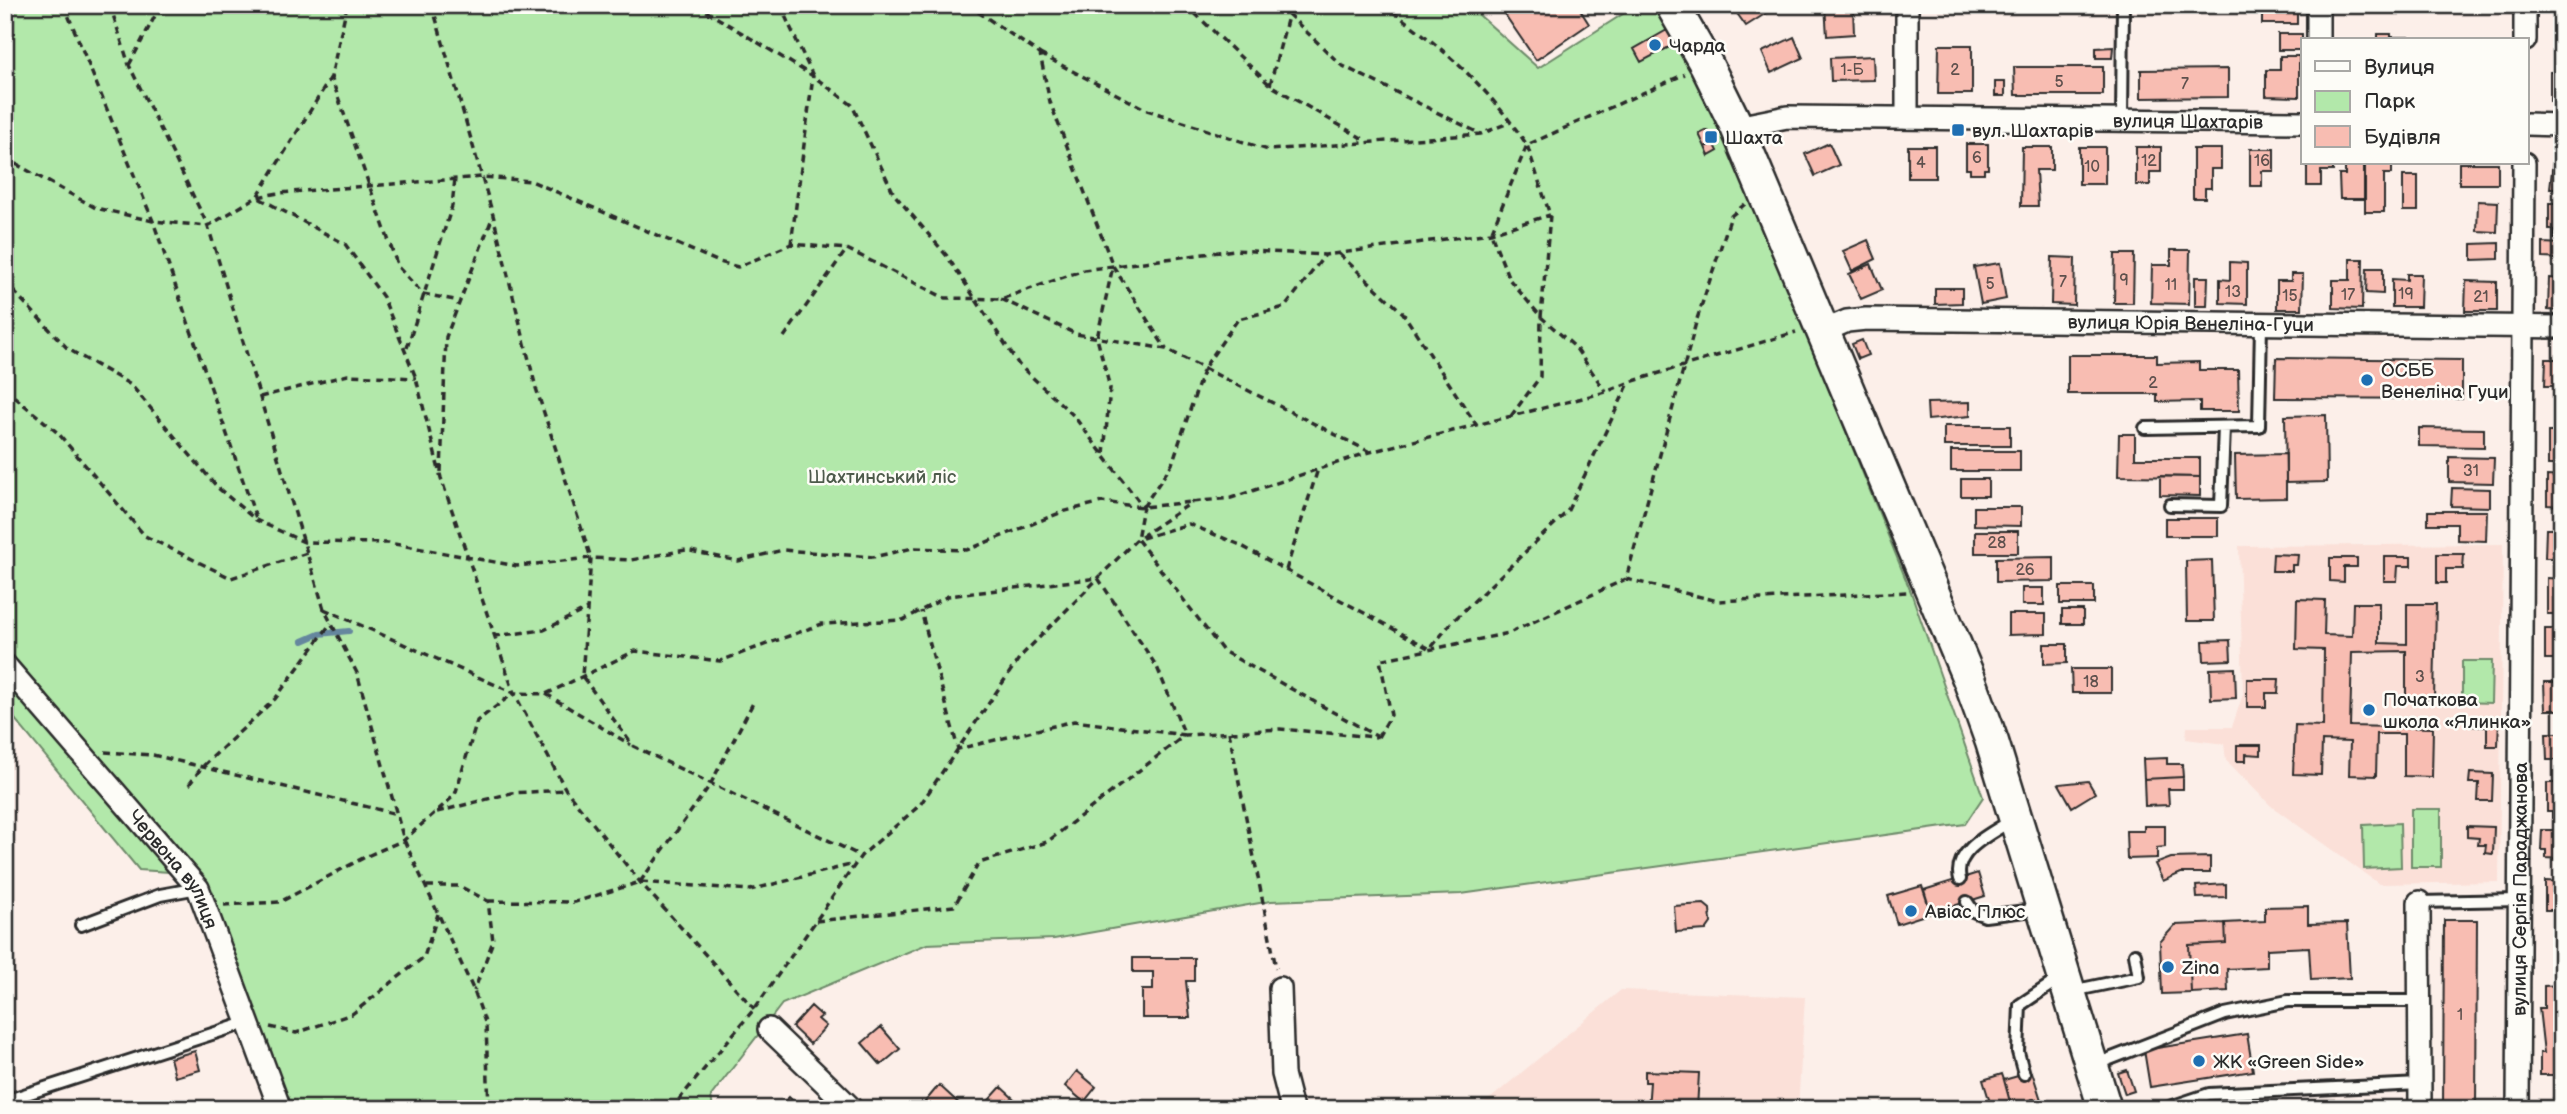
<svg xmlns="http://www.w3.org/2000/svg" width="2567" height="1114" viewBox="0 0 2567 1114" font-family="'Balsamiq Sans',sans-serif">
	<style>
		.built { fill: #fbe0d8 }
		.green { fill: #b2e8aa; stroke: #6e8a6a; stroke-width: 2 }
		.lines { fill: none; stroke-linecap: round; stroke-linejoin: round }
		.stream { stroke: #65879e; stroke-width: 6 }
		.building { fill: #f8bdb2; stroke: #2b2b2b; stroke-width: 2 }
		.lane-casing { stroke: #2b2b2b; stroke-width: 16 }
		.street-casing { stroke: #2b2b2b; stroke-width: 26 }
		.secondary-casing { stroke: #2b2b2b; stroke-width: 37 }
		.path { stroke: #2b2b2b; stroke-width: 3.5; stroke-dasharray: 7 5; stroke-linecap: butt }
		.lane { stroke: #fdfcf7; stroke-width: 10 }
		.street { stroke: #fdfcf7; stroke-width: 21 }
		.secondary { stroke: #fdfcf7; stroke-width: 32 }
		.poi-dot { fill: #1f6fb2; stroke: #fdfcf7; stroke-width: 2.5 }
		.labels { text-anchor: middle; stroke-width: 5; stroke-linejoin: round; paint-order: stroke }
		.number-label { font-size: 16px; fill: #5e504d }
		.poi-label { font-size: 19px; fill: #2b2b2b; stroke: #fdfcf7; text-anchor: start }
		.street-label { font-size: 19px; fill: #2b2b2b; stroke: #fdfcf7 }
		.park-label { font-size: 19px; fill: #4d5a4b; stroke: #fdfcf7 }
	</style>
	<rect width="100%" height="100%" fill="#fcefe9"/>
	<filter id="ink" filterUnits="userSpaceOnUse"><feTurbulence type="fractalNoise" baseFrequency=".0143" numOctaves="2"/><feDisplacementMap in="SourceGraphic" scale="14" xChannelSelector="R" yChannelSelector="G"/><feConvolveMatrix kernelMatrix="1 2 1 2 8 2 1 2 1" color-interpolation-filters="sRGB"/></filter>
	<g filter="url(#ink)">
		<!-- built -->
		<path class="built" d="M2503,544l-4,338 -120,2 -108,-78 -45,-46 -2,-16 -38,-5 1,-12h45l11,-33 -4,-148z
			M1621,990l184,7 -7,112h-326l19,-11z"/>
		<!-- green -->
		<path class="green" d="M5,5h1468l5,9 60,54 99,-63h20l62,113 192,474 72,205 -18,27 -504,70 -190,7 -217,38 -127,5 -145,60 -71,92 2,13h-425l-87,-235 -62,-4 -134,-163z
			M2462,661h30l-1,42 -29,-1z
			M2411,809h30v58h-30z
			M2400,823l1,44 -37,2 -1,-44z"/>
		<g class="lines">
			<!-- stream -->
			<path class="stream" d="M303,641l16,-7 30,-3"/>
		</g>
		<!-- building -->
		<path class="building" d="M1577,5l12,19 -53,36 -37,-54z
			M1731,5h48l-33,21z
			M1825,5h38l-10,3 1,26 -27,2z
			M1948,5h36v4h-36z
			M2262,5h35v19h-35z
			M1667,30l8,14 -34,18 -7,-13z
			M2278,34h24v16h-24z
			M2378,34h13v3h17v3h-30z
			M1794,37l9,21 -32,15 -9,-21z
			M1939,45h33v49h-34z
			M2113,47l-1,11h-16v-10z
			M1873,56l1,24 -43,1 -1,-23z
			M2280,56h19v41l-33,-1v-26h14z
			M2014,67h89v28h-88z
			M2228,69v28l-87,1v-28z
			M2550,72h12v29h-12z
			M1995,82h10v14h-10z
			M1707,130l7,13 -9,4 -6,-13z
			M1714,143l4,8 -9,5 -4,-9z
			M1829,143l10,22 -24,11 -10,-22z
			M1966,144h22v25h-4v4h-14v-4h-4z
			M1908,146h27v32h-27z
			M2022,147h30v23h-16l2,36h-17z
			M2079,147h26v37h-26z
			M2136,147h25v25h-11v13h-14z
			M2193,149h28v20h-10v19h-6v10h-12z
			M2250,149h24v22h-12v15h-12z
			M2554,153h8v35h-12z
			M2307,163h26v8h-12v15h-14z
			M2345,163h19v36h-24l-1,-24h6z
			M2365,163h27v11h-8v38h-19z
			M2459,163h39v21h-39z
			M2403,176h15v35h-15z
			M2478,201l20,1 -1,30 -20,-1z
			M2549,203h13v36h-8v-9h-5z
			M1868,240l8,19 -24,12 -9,-20z
			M2499,243v16l-27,1v-16z
			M2543,243l19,1v15l-19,-1z
			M2171,250h19l-1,54 -38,-1 1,-38h19z
			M2115,254h19l-1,49h-19z
			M2052,257l23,1 -1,47 -23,-1z
			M2350,259h13l-1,50 -29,-1v-28h17z
			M2230,262l17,1v41l-27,-1v-24l10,1z
			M2000,263l6,36 -25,5 -7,-37z
			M1871,264l11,26 -21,9 -12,-25z
			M2367,268h16v26l-17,-1z
			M2291,274h12l-1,35h-25v-28h14z
			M2407,274h14l-1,33h-28v-28l15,1z
			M2195,277h13l-1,29h-12z
			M2549,278l13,1v32l-14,-1z
			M2466,281l31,1v29h-32z
			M1935,288h27v15l-27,1z
			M1862,340l6,15 -10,4 -6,-15z
			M2068,355h89v8l42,-1v8h39l1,41h-39v-10l-43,1v-8h-89z
			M2276,358l186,2v39l-187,-1z
			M2546,359h16v38h-5v-11h-12z
			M1970,402v14l-42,4 -1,-17z
			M2326,415l1,67 -41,1 -1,-67z
			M1944,426h66v20h-66z
			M2419,428l65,1v18l-65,-1z
			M2548,432h14v33h-14z
			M2119,434h16v24h65v19l-82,-1z
			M1951,451h69v20h-69z
			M2286,454v44l-50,1 -1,-44z
			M2449,457l45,1 -1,25 -44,-1z
			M2160,476l40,1v19l-40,-1z
			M2547,476l15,1v29l-15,-1z
			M1961,479h27v17h-27z
			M2452,488l38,1v18l-39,-1z
			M1974,507h47v19l-47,-1z
			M2428,511h59l-1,30 -29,-1v-16h-29z
			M2165,518h53v18h-53z
			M2546,529h16v29h-17z
			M1975,531h43v22h-43z
			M2273,554l25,1 -1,10h-5v6h-20z
			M2437,554h27l-1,15h-17v14h-9z
			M2054,557v24l-58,1v-24z
			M2384,557h27v9h-13l-1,15h-13z
			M2330,558h27v9h-13v15l-14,-1z
			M2212,560l2,61h-27l-1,-60z
			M2547,578l15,1v35h-15z
			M2060,586h34v18h-34z
			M2022,588h22v17h-22z
			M2297,599l28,1 -1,35 28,1 1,-33h26v40l28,1v-40h29l-2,96 -28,-1v-48l-54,1 -2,74 83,2 -1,49 -28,-1v-42h-27l-1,42 -27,-1 1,-33 -28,-1 -1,34 -28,-1 2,-49 28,1 1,-76 -28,-1z
			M2062,610h21v14h-21z
			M2008,614h38v20l-38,1z
			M2545,629h17v30h-17z
			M2230,640l1,20 -27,1 -1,-20z
			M2044,644h23v19l-23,1z
			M2235,668l1,30 -25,1 -1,-30z
			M2071,669h40v24h-39z
			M2247,679h32l-1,14h-12v14h-19z
			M2544,682h18v28h-17z
			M2470,717l29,1 -1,28h-11v-19l-17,-1z
			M2546,733h16v27h-15z
			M2237,745h24v10l-15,-1v7h-9z
			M2167,758v6h15l1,13 -39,2 -1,-20z
			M2470,773l23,1 -1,27h-14l1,-18h-10z
			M2183,777v12h-15l1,16 -24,1 -1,-27z
			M2088,781l7,12 -23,14 -13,-23z
			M2547,783h15v35h-10v-7h-5z
			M2144,826h21v21l-8,1v10l-30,1 -1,-28h18z
			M2467,826l27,1 -1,27 -8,-1 1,-8h-8l1,-7 -12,-1z
			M2542,830h20v29l-16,-1v-8h-5z
			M2210,857v16h-29l-18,8 -8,-17 16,-6z
			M1978,873l7,23 -54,17 -7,-23z
			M2545,881l17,1v28h-17z
			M2226,884v13l-29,1 -1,-12z
			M1922,886l9,27 -34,11 -9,-28z
			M1704,904l6,5 1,14 -5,7 -30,2 -2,-26z
			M2308,906v18l39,-1 3,55 -39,2 -2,-33 -42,2v18l-40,2 1,22 -37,2 -2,-48 37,-2 -1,-20 40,-2v-14z
			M2444,920h33l-1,189h-33z
			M2225,923l1,20 -37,2 2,48 -29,1 -2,-52 15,-17z
			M1133,958h61v23h-8l4,37h-48v-28h11v-18h-20z
			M2562,985v90h-22v-22h4l-5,-45h5v-22z
			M811,1006l11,10 -4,3 8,7 -16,18 -18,-17z
			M881,1027l19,22 -19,16 -19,-22z
			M2247,1034l6,37 -103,16 -6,-37z
			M195,1051l5,19 -25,7 -5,-19z
			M2127,1070l7,21 -9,3 -7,-21z
			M1077,1071l19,16 -12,15 -19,-16z
			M1645,1071l54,2 -2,36h-49l2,-27h-5z
			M2032,1072l10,31 -30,6 -8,-29z
			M2002,1074l2,6 8,29h-20l-9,-29z
			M939,1085l26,24h-46z
			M1001,1087l24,22h-44z
			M789,1097l12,12h-23z
			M2374,1104v5h-124z"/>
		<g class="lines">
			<!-- lane casing -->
			<g class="lane-casing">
				<path id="lane" d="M2122,120l1,-115
					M2145,428l114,-2 2,-102
					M2170,505l51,1 3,-79
					M1960,879c-8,-29 34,-47 54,-60
					M1967,902l6,9 12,5 57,-7
					M2419,902l100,-2
					M81,925l79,-30 38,-7
					M2072,991l67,-14 -4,-23
					M2094,1065l131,-51 63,-13h132
					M2024,1074l-6,-22 2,-47 42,-28
					M5,1101l244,-79
					M2033,1106l1,3
					M2164,1109l45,-15 211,-10"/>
			</g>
			<!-- street casing -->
			<g class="street-casing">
				<g id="street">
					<path d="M2318,40v-35"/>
					<path d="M2525,40v-35"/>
					<path d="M1907,118v-113"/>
					<path d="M2527,124l35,1"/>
					<path id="s1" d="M1737,127l50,-10 516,5"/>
					<path id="s2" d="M1824,331l23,-10 19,-2 696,8"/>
					<path id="s3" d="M5,665l193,223 82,221"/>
					<path d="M2419,902l1,207"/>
					<path d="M1280,988l3,86 9,35"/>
					<path d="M769,1029l83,80"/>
					<path id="s4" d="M2518,1109l6,-946"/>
				</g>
			</g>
			<!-- secondary casing -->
			<g class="secondary-casing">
				<path id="secondary" d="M1672,5l34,59 31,63 233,554 22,61 113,367"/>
			</g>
			<!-- path -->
			<path class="path" d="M64,5l89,216 103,297
				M110,5l19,60 79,161 116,383 33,64 47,167 70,151 12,34 3,84
				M347,5l-16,72 67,190 25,27 37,7
				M432,5l61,210 43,173 55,170 -9,118 51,70 228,110
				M696,5l117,71 -22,168
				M780,5l33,71 39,29 42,89 53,62 72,109 54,50 70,92 -6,32 86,112 155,86
				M968,5l72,49 10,48 63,164 53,83
				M1186,5l84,80 95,55
				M1383,5c58,40 105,82 144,140l-36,88 18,46 32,38 34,30 31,45
				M1288,14l53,51 140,69
				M1040,54l107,56 121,40 213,-16 30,-12
				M129,65l27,-51 20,-9
				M331,77l-74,120 88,47 38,53 33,81 25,100 73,215 52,97 74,92 118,131
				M1270,85l21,-80
				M5,158l91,50 57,13 55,5 49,-29 22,-4 203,-16 49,4 188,81 19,5 53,-23 56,5 98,49 56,1 83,-29 150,-20 91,5 166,-22 59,-18
				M1339,254l64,59 74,113
				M5,282l63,67 63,36 87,103 38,32 48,22 85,1 128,23 74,-8 40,2 55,-10 52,11 45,-11 90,7 40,-9 54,2 95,-38 40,-10 41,5 88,-9 139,-46 236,-60 24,-10 166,-50
				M1001,299l75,35 90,15 204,103
				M784,337l63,-88
				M407,348l45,-142 3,-27
				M5,389l53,44 87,103 86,42 76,-25
				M260,397l88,-22 68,3
				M1511,416l29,-39 1,-60 9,-102 -23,-70 158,-71
				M1104,454l6,-66 -13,-50 16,-72
				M441,472l5,-135 47,-121
				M1143,507l29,-43 32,-96 34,-49 47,-12 40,-52
				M1142,538l47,-14 49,20 192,105 21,-26 116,-111 62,-129
				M1286,570l32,-101
				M1626,579l92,22 190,-9
				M324,609l190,84 32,1 89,-43 85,10 102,-37 81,-4 45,-24 150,-18 59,89 28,68 -111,-14 -116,28 -37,-138
				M494,636l50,-6 43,-21
				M546,694l85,51
				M1229,732l47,236
				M1378,737l13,-22 -11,-55 129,-27 117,-54 71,-260 34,-103 14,-12
				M105,752l48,3 244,59
				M189,785l13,-18 73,-68 56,-76
				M437,812l74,-19 55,-3
				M640,882l70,-97 43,-82
				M427,886h32l29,15 5,40 -19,50
				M488,901l87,1 65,-20 110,8 104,-26
				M224,905l56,-3 85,-45 39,-17 51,-45 22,-74 37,-28
				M816,921l138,-15 25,-43 68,-21 138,-107 95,-6 96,8
				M270,1027l26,6 56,-19 72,-57 14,-43
				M671,1109l84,-101 106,-152 59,-51 100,-148 117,-118 57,-38"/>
			<!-- lane -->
			<use href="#lane" class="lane"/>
			<!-- street -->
			<use href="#street" class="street"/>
			<!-- secondary -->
			<use href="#secondary" class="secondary"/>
		</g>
	</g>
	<!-- markers -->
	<g class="poi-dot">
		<circle cx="1655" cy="45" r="7"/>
		<rect x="1951" y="123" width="14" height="14" rx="3.5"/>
		<rect x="1704" y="130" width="14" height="14" rx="3.5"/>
		<circle cx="2367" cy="380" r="7"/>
		<circle cx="2369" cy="710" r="7"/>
		<circle cx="1911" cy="911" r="7"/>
		<circle cx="2168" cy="967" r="7"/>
		<circle cx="2199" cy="1061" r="7"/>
	</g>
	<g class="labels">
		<!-- number labels -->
		<g class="number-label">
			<text x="1852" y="75">1-Б</text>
			<text x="1955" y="75">2</text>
			<text x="2059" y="87">5</text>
			<text x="2185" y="89">7</text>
			<text x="1977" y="163">6</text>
			<text x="2149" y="166">12</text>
			<text x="2262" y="166">16</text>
			<text x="1921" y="168">4</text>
			<text x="2092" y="172">10</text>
			<text x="2124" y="285">9</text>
			<text x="2063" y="287">7</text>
			<text x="1990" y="289">5</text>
			<text x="2171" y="290">11</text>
			<text x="2233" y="297">13</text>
			<text x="2406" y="299">19</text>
			<text x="2348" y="300">17</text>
			<text x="2290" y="301">15</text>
			<text x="2481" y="302">21</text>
			<text x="2153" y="388">2</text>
			<text x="2471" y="476">31</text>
			<text x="1997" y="548">28</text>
			<text x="2025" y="575">26</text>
			<text x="2420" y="682">3</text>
			<text x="2091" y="687">18</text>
			<text x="2460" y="1020">1</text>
		</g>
		<!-- poi labels -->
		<g class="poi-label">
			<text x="1669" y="52">Чарда</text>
			<text x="1972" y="137">вул. Шахтарів</text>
			<text x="1725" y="144">Шахта</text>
			<text x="2381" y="376">ОСББ<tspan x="2381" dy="22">Венеліна Гуци</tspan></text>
			<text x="2383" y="706">Початкова<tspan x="2383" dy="22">школа «Ялинка»</tspan></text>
			<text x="1925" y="918">Авіас Плюс</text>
			<text x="2182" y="974">Zina</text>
			<text x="2213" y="1068">ЖК «Green Side»</text>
		</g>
		<!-- street labels -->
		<g class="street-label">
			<text dy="7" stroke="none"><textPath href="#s1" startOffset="452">вулиця Шахтарів</textPath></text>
			<text dy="7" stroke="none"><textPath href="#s2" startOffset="369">вулиця Юрія Венеліна-Гуци</textPath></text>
			<text dy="7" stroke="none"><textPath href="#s3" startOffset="266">Червона вулиця</textPath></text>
			<text dy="7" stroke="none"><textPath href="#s4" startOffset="220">вулиця Сергія Параджанова</textPath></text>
		</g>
		<!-- park labels -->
		<g class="park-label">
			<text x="882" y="483">Шахтинський ліс</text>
		</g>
	</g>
	<!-- margin -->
	<rect width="2567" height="1114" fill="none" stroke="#fdfcf7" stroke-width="28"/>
	<rect x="14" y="14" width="2539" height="1086" fill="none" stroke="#2b2b2b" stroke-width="2.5" filter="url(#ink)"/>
	<!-- legend -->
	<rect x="2301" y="38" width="228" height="126" fill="#fdfcf7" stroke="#a9a8a5" stroke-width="2"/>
	<rect x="2315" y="61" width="35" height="10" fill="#fdfcf7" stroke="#a9a8a5" stroke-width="2"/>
	<text x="2364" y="74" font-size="21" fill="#2b2b2b">Вулиця</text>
	<rect x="2315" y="91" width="35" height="21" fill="#b2e8aa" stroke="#a9a8a5" stroke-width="2"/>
	<text x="2364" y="108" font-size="21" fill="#2b2b2b">Парк</text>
	<rect x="2315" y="126" width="35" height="21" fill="#f8bdb2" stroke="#a9a8a5" stroke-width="2"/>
	<text x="2364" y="144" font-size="21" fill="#2b2b2b">Будівля</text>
</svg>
